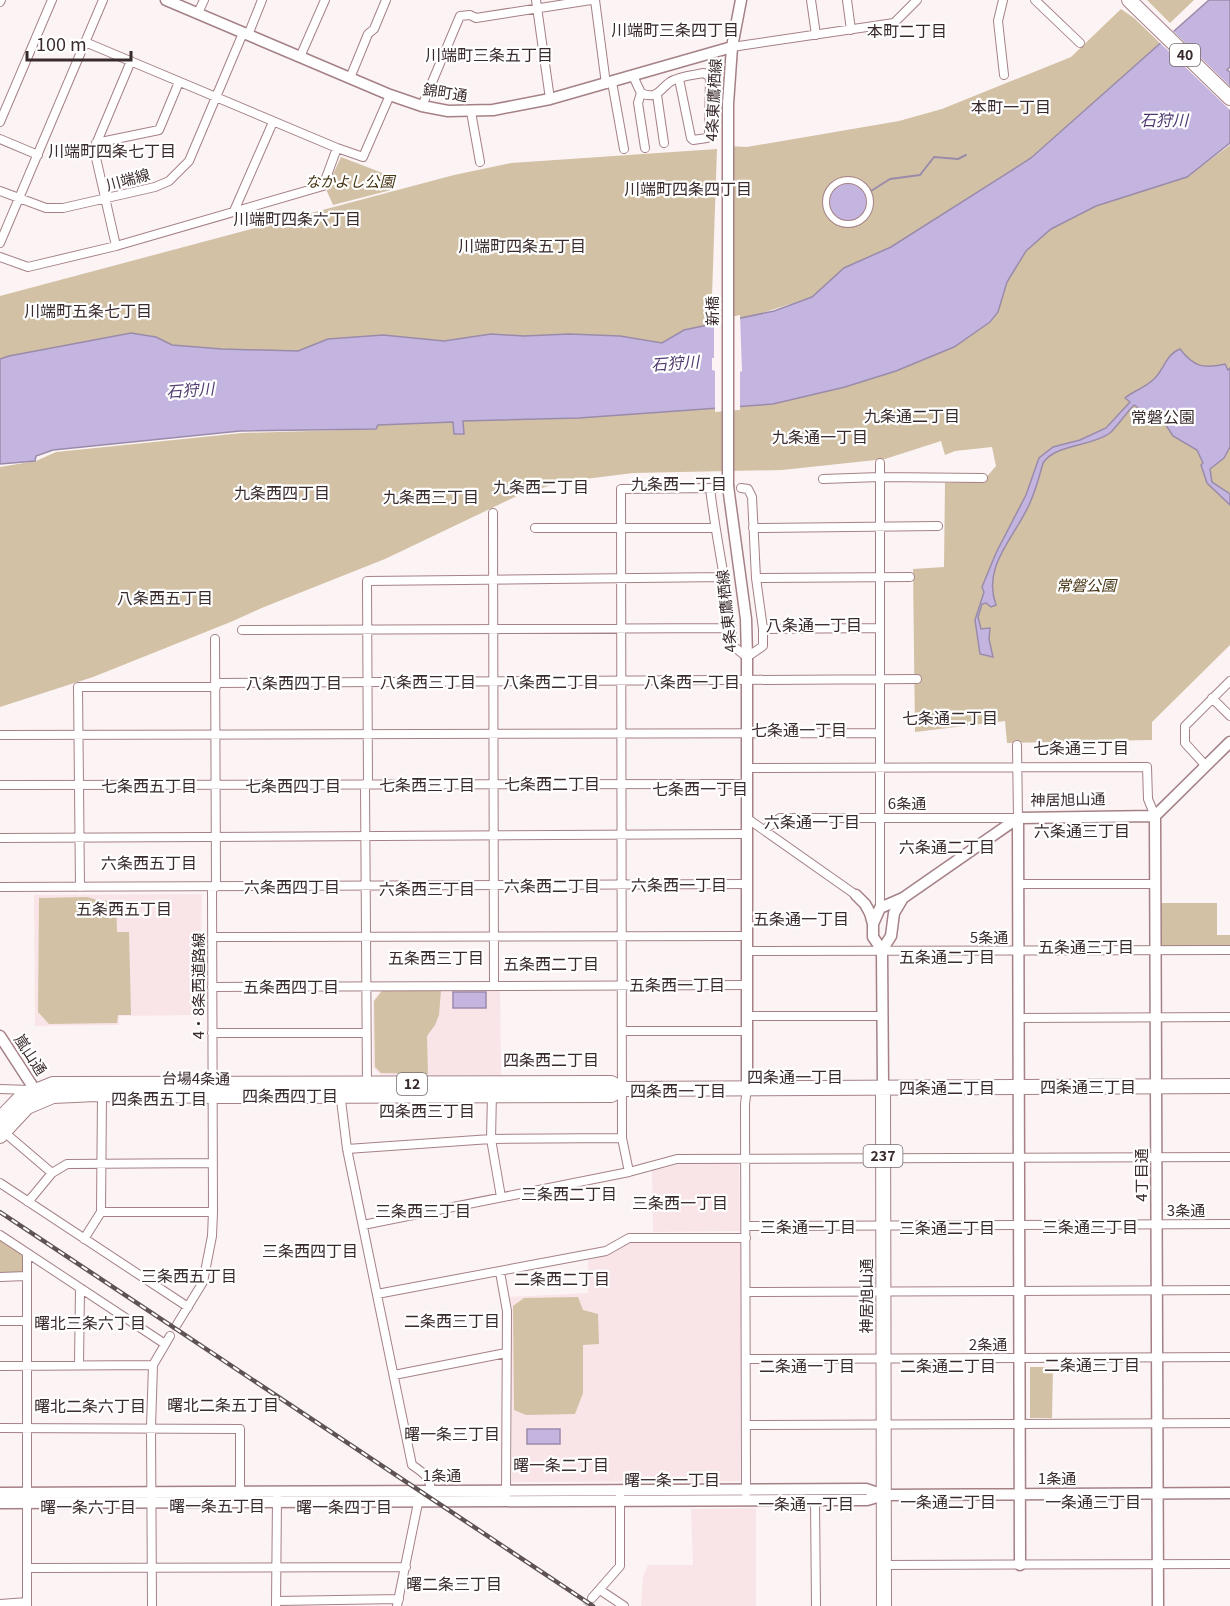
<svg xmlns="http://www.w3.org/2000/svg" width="1230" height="1606" viewBox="0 0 1230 1606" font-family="Georgia,'Noto Sans JP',serif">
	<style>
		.built { fill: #f9e5e7 }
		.green { fill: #d2c1a5 }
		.water { fill: #c4b5e0; stroke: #9a8baa; stroke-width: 1.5 }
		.pier { fill: #fcf3f4 }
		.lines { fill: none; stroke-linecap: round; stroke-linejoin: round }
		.stream { stroke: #9a8baa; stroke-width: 2 }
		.minor-tunnel { stroke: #d5cbcc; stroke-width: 8; stroke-dasharray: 8 4; stroke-linecap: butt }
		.pedestrian-casing { stroke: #a58186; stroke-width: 8 }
		.minor-casing { stroke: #a58186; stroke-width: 10 }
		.tertiary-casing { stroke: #a58186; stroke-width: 13 }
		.trunk-casing { stroke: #a58186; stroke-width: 16 }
		.pedestrian { stroke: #fff; stroke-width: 6 }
		.minor { stroke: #fff; stroke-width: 8 }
		.tertiary { stroke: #fff; stroke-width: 10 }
		.trunk { stroke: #fff; stroke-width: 14 }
		.rail-casing { stroke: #5f5253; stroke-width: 4.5 }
		.rail { stroke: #fff; stroke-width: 2; stroke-dasharray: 7; stroke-linecap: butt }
		.labels { text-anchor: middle; stroke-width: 4.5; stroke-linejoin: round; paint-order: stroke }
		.shield { fill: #fff; stroke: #746a6b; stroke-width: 1.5 }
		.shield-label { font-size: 14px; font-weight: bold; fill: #392a2c }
		.street-label { font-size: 15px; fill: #392a2c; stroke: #fff }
		.park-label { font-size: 15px; font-style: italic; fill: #463412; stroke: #fff }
		.neighbourhood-label { font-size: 16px; fill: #392a2c; stroke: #fff }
		.water-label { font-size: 16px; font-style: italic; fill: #4f3970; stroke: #fff }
	</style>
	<rect width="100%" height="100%" fill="#fcf3f4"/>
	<!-- built -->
	<path class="built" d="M202,894l-2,121 -81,1v9l-84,1 -1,-131z
		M381,989h119l1,86h-121l-7,-8v-66z
		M739,1163l1,68 -87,1 -1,-61 29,-7z
		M630,1242h111l-1,239 -228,1v-175l-2,-10 78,-4v-33l21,-5z
		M756,1508v98h-115l2,-29 5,-12h45l-2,-56z"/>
	<!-- green -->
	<path class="green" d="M1147,0h47l-24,23z
		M1121,9l13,9 27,26 -130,114 -140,89 -47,21 -32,29 -84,27 -1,-178 20,1 152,-26 43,-12 129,-52z
		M1230,145v500l-78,77v18l-145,3 -2,-22 -90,11 -2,-163 31,-2 1,-84 38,-2 13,-15 -4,-19 -37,4 -10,4 -4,-14 -56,18 -103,11 -149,3 -72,9 -44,14 -132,63 -121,48 -31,14 -140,56 -93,30v-240l36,-6 20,-9 186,-19 134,-4 1,-4 76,-3 1,12h9v-13l310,-17 72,-17 52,-16 57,-24 37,-25 7,-10 9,-30 19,-31 25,-22 45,-23 91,-29z
		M717,149l-6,176 -27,5 -22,13 -42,-7 -51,-2 -45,2 -33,-2 -47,7 -61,-6 -55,4 -30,12 -76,-2 -51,-4 -15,-8 -25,-4 -131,26v-63l454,-121 57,-12z
		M341,157l52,20 -2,13 -58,15 -7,-16z
		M87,897l14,4 15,-1 1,32h12l2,83h-13l-1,8 -68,1 -11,-12 1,-114z
		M1159,903h58v32h13v15l-69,-1z
		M441,990l-2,25 -4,10 -8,11 1,38 -47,-1 -6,-6 -1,-66 8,-10z
		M0,1235l27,19v22l-27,1z
		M578,1297l5,13 15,4 1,30 -16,1v48l-8,21 -49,1 -12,-5 -1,-104 11,-8z
		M1030,1367h23l-1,51h-22z"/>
	<!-- water -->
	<path class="water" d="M1209,0h21v67l-3,3 3,2v71l-43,34 -91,29 -45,23 -25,22 -19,31 -9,30 -8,10 -36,25 -58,24 -51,16 -72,17 -194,14 -116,3 1,13h-10l-1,-12 -75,3 -2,4 -136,2 -187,19 -17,6 -1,5 -35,3v-105l9,-3 122,-23 25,4 16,8 50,4 76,2 30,-12 55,-4 61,6 47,-7 33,2 45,-2 51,2 42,7 22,-13 90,-19 38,-14 32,-29 47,-21 140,-89z
		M828 201a20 20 0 1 1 40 0a20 20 0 1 1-40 0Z
		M1180,349c14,18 23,20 45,15l3,6 2,-2v79l-6,11 -14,11 2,13 18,12v11l-23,-22 -6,-18 2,-2 -6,-13 -24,-14 -11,-17 -10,-7 -12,-3 -6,-4c-7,7 -18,23 -24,28 -19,14 -55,11 -67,30 -4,15 -8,30 -15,44 -15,32 -46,60 -32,98l-5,2 -5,-4 -4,1 -4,13 3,12 9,-1 -1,11 4,18 -13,-3 -5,-34 9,-28 -2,-5 14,-34 30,-58 13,-37 14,-11 27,-7 26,-12 24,-26 -5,-4c6,-6 20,-10 29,-19 10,-9 12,-25 26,-30z
		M453,992h33v16h-33z
		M527,1429h33v15h-33z"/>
	<!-- pier -->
	<path class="pier" d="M1172,30l58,56v24l-71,-68z
		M740,315l2,56 -2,1v38l-25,2v-41l-3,-1v-12h2v-37z"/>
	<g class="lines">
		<!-- stream -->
		<path class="stream" d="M871,191l19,-12 30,-4 14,-18 24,2 8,-4"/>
		<!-- minor-tunnel -->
		<path class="minor-tunnel" d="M715,488h26
			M586,1606l6,-8"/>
		<!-- pedestrian casing -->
		<g class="pedestrian-casing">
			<path id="pedestrian" d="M826 202a22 22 0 1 1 44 0a22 22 0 1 1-44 0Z"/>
		</g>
		<!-- minor casing -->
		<g class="minor-casing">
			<path id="minor" d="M536,0l14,99
				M595,0l11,84
				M811,0l5,35
				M847,0l4,30
				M1003,0l-5,21 6,54
				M1035,0l45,43
				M0,2l1,-2
				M198,13l6,-13
				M248,35l14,-35
				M85,42l252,106 26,9 27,-62
				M732,47l162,-24 23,-23
				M300,57l25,-57
				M633,76l8,17c16,7 18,-3 29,-11 8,-6 24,-7 34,-9l6,4 -1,59 -2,2 -14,2 -2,-2 -12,-59
				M350,78l18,-44 6,-5 12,-29
				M612,82l12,67
				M641,93l-3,10 7,45
				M657,95l7,48
				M422,106l38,-90 10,-1 6,3 115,-18
				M471,112l9,50
				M0,122l52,-122
				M0,139l38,16
				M96,143l63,-13 20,-48
				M0,191l46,17h17l92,-21 14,-6 20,-20 54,-128
				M234,211l39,-89
				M0,243l103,-243
				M116,246l-22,-97 37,-88
				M0,257l28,10 88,-21 207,-60 14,-38
				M880,463v445
				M823,479l57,-2 103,1
				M710,488c6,53 19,105 23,158l14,11 16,-11v-17l-7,-51 -4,-81 -4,-8 -7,-1
				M493,513l1,473
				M535,528h179
				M753,528l185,-2
				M756,578l154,-1
				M763,629l117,-1
				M242,630l490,-2
				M215,639l1,248
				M216,683l701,-4
				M1212,698l18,18
				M0,735l880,-2
				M1206,766l-21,-23v-17l45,-45
				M748,768l399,-1 1,32 7,17
				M365,784l2,302
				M368,784l-1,-203 357,-4
				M0,785l748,-1
				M748,819l108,76
				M764,830l16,-12h238l-1,-73
				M0,838l748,-4
				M1019,884h136
				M0,887l748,-3
				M80,887l-2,-200h138
				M212,937l536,-1
				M748,951l482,-1
				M212,987l536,-2
				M748,1016h134
				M1019,1018l211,-1
				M622,1031h126
				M212,1033h154
				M0,1089l31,1
				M340,1092l7,57 65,316c14,9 18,13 20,30
				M492,1093l-1,46 10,58
				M4,1132l48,41
				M347,1149l144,-10 131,-1
				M629,1172l-7,-34 -1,-649 94,-1
				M0,1183l188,124
				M28,1202l24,-29 15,-9 145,-1
				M101,1212h112
				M363,1225l266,-53 48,-13 553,-2
				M746,1226l484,-2
				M0,1235l165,109
				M84,1239l17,-27 1,-118
				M500,1272l7,39 -1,184
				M0,1277l27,-1
				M746,1292l484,-2
				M377,1294l229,-43 23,-13h117
				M0,1321h27
				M176,1326l27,-44 9,-46 1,-24 -1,-325
				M746,1359l484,-2
				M79,1365l1,-77
				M0,1366l153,-1
				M394,1375l112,-22
				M746,1425l484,-2
				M0,1428l240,1v67
				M746,1493l-1,-389 2,-16
				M815,1500l1,106
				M884,1565l346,-1
				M27,1568l379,-1
				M600,1590l24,16
				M592,1598l28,-32v-71
				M276,1601l123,-2
				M0,1604l27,-2
				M27,1606v-352
				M152,1606l-1,-179 2,-62 17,-29
				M276,1606l1,-108
				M397,1606l22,-108"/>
		</g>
		<!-- tertiary casing -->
		<g class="tertiary-casing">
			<path id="tertiary" d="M166,0l224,95 32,11 26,5 45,-1 57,-11 182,-52
				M741,0l-9,47 -4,57v382l18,133 1,38v431
				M1155,816l3,790
				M1018,818l2,747
				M856,895l9,9 5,9 3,11v13l9,13
				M873,924l7,-16 23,-10 115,-80 137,-2 75,-74
				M0,1036l35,54
				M883,1087l-1,-137 9,-14 3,-23 9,-15
				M0,1493l866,-4 18,6
				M0,1503l815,-3h52l17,-5 346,-2"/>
		</g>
		<!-- trunk casing -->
		<g class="trunk-casing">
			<path id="trunk" d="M1129,0l101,98
				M883,1087l1,519
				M0,1119l21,-22 32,-13 558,-1 11,6
				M0,1136l27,-29 26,-11 43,-2 116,2 399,-1 11,-6 608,-3"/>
		</g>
		<!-- pedestrian -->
		<use href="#pedestrian" class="pedestrian"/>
		<!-- minor -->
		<use href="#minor" class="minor"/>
		<!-- tertiary -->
		<use href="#tertiary" class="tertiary"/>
		<!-- trunk -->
		<use href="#trunk" class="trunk"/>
		<!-- rail casing -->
		<g class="rail-casing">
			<path id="rail" d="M0,1212l593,394"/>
		</g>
		<!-- rail -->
		<use href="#rail" class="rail"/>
	</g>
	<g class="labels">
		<!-- shield labels -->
		<g class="shield">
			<rect x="1170" y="44" width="30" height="22" rx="4.5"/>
			<rect x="397" y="1073" width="30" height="22" rx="4.5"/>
			<rect x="863.5" y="1145" width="39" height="22" rx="4.5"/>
		</g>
		<g class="shield-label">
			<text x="1185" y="60">40</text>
			<text x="412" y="1089">12</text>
			<text x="883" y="1161">237</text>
		</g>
		<!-- street labels -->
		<g class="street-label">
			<text transform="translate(445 93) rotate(9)" y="5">錦町通</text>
			<text transform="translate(714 100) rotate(-87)" y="5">4条東鷹栖線</text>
			<text transform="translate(128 180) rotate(-15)" y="5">川端線</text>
			<text transform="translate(713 311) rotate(-90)" y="5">新橋</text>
			<text transform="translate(727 611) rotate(-96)" y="5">4条東鷹栖線</text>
			<text transform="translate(1068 800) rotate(-1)" y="5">神居旭山通</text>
			<text x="907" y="809">6条通</text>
			<text x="989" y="943">5条通</text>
			<text transform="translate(199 986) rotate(-90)" y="5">4・8条西道路線</text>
			<text transform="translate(30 1055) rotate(57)" y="5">嵐山通</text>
			<text transform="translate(196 1079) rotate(1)" y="5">台場4条通</text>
			<text transform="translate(1142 1175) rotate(-90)" y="5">4丁目通</text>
			<text x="1186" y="1216">3条通</text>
			<text transform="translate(867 1296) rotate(-90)" y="5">神居旭山通</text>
			<text x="988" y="1350">2条通</text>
			<text x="442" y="1481">1条通</text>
			<text x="1057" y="1484">1条通</text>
		</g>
		<!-- park labels -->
		<g class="park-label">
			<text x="350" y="187">なかよし公園</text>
			<text x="1086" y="591">常磐公園</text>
		</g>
		<!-- neighbourhood labels -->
		<g class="neighbourhood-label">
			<text x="675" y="36">川端町三条四丁目</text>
			<text x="907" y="37">本町二丁目</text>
			<text x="489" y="61">川端町三条五丁目</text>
			<text x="1011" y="113">本町一丁目</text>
			<text x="112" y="157">川端町四条七丁目</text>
			<text x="688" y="195">川端町四条四丁目</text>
			<text x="297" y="225">川端町四条六丁目</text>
			<text x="522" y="252">川端町四条五丁目</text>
			<text x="88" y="317">川端町五条七丁目</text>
			<text x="912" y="422">九条通二丁目</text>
			<text x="1163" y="423">常磐公園</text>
			<text x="820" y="443">九条通一丁目</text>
			<text x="679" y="490">九条西一丁目</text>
			<text x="541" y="493">九条西二丁目</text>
			<text x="282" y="499">九条西四丁目</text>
			<text x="431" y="503">九条西三丁目</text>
			<text x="165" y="604">八条西五丁目</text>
			<text x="814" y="631">八条通一丁目</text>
			<text x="428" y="688">八条西三丁目</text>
			<text x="551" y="688">八条西二丁目</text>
			<text x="692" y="688">八条西一丁目</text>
			<text x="294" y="689">八条西四丁目</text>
			<text x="950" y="724">七条通二丁目</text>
			<text x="799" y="736">七条通一丁目</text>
			<text x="1081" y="754">七条通三丁目</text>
			<text x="552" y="790">七条西二丁目</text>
			<text x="427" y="791">七条西三丁目</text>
			<text x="149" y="792">七条西五丁目</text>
			<text x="293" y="792">七条西四丁目</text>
			<text x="700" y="795">七条西一丁目</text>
			<text x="812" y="828">六条通一丁目</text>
			<text x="1082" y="837">六条通三丁目</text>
			<text x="947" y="853">六条通二丁目</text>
			<text x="149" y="869">六条西五丁目</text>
			<text x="679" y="891">六条西一丁目</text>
			<text x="552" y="892">六条西二丁目</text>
			<text x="292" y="893">六条西四丁目</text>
			<text x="427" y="895">六条西三丁目</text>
			<text x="124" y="915">五条西五丁目</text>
			<text x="801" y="925">五条通一丁目</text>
			<text x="1086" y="953">五条通三丁目</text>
			<text x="947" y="963">五条通二丁目</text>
			<text x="436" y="964">五条西三丁目</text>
			<text x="551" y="970">五条西二丁目</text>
			<text x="677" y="991">五条西一丁目</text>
			<text x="291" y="993">五条西四丁目</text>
			<text x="551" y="1066">四条西二丁目</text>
			<text x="795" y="1083">四条通一丁目</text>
			<text x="1088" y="1093">四条通三丁目</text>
			<text x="947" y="1094">四条通二丁目</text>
			<text x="678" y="1097">四条西一丁目</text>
			<text x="290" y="1102">四条西四丁目</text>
			<text x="159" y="1105">四条西五丁目</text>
			<text x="427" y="1117">四条西三丁目</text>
			<text x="569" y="1200">三条西二丁目</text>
			<text x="680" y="1209">三条西一丁目</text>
			<text x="423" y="1217">三条西三丁目</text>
			<text x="808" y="1233">三条通一丁目</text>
			<text x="1090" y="1233">三条通三丁目</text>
			<text x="947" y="1234">三条通二丁目</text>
			<text x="310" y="1257">三条西四丁目</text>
			<text x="189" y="1282">三条西五丁目</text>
			<text x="562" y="1285">二条西二丁目</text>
			<text x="452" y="1327">二条西三丁目</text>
			<text x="90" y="1329">曙北三条六丁目</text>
			<text x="1092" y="1371">二条通三丁目</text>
			<text x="807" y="1372">二条通一丁目</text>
			<text x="948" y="1372">二条通二丁目</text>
			<text x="223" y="1411">曙北二条五丁目</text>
			<text x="90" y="1412">曙北二条六丁目</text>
			<text x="452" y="1440">曙一条三丁目</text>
			<text x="561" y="1471">曙一条二丁目</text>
			<text x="672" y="1486">曙一条一丁目</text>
			<text x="948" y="1508">一条通二丁目</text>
			<text x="1093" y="1508">一条通三丁目</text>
			<text x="806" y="1510">一条通一丁目</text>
			<text x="217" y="1512">曙一条五丁目</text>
			<text x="88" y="1513">曙一条六丁目</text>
			<text x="344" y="1513">曙一条四丁目</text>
			<text x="454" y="1590">曙二条三丁目</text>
		</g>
		<!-- water labels -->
		<g class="water-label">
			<text x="1164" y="126">石狩川</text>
			<text transform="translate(675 363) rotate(-4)" y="6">石狩川</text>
			<text transform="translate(190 390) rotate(-4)" y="6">石狩川</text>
		</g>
	</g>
	<!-- scale -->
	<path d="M27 51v9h104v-9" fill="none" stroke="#392a2c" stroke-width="3"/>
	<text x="36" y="51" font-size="18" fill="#392a2c" stroke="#ffffff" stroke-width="4.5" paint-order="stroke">100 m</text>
</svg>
